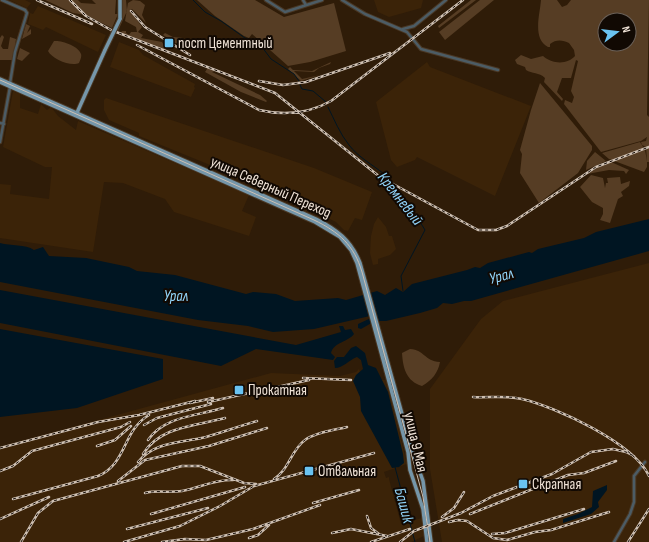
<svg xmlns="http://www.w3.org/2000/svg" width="649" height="542" viewBox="0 0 649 542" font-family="'Sofia Sans Condensed',sans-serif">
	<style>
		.built { fill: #3b2308 }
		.green { fill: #563d24; fill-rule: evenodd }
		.water { fill: #001522 }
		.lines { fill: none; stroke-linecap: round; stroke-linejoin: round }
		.stream { stroke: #001522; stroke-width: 1 }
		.minor-casing { stroke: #4a3825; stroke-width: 4.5 }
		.major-casing { stroke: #4a3825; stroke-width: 5.5 }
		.minor { stroke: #4c5c65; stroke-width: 2.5 }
		.major { stroke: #7596a9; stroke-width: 3.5 }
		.tram { stroke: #cec0b3; stroke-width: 1 }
		.rail-casing { stroke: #cec0b3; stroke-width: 2.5 }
		.rail { stroke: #110903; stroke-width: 1; stroke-dasharray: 3; stroke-linecap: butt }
		.major-bridge-casing { stroke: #4a3825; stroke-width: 5.5; stroke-linecap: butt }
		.major-bridge { stroke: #7596a9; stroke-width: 3.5 }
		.poi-dot { fill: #6ac3f1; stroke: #110903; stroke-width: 1.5 }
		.labels { text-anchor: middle; stroke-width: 4; stroke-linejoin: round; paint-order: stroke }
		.poi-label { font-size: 15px; fill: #f0e3d7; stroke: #110903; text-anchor: start }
		.street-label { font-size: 15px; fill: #f0e3d7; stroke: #110903 }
		.water-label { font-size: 16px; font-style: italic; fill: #91d3f8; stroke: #110903 }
	</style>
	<rect width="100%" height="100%" fill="#2f1c08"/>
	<!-- built -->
	<path class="built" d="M9,0h16l6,3 -4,5z
		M374,0h49l-2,8 -32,9 -11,-5z
		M38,6l68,29 -8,17 -52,-25 -3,3 -15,-6 2,-11 3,1z
		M119,42l20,8 4,5 52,29 -1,3 1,1 -4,9 -81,-30z
		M427,62l3,5 101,39 -36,90 -78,-39 -2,3 -18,7 -6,-7 -15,-58z
		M13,91l7,3v14l18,6 3,-10 6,6 4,-3 7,9 18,14 2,-9 171,74 -7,16 14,6 -7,19 -75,-24 -9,-13 -42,-16 -19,-1 -11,70 -93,-14v-54l11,1 -1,9 39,5 3,-32h-7l-42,-20z
		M106,98l208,70 58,24 -10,28 -7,-2 -7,13 -4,-1 -8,-8 -23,-11 -5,1 -10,-5v-6l-159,-65v-3l-30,-13 -5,-10v-10z
		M378,217l8,10 3,9h3l4,13 -6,6 -12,4v5l-5,1 -3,-12 1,-17 3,-12z
		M649,263v279h-207l-12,-73v-80l51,-70 22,-18z
		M359,369l6,17 14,-6h8l20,84 -23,8 2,6 3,-1v2l12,45 21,-6 2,18 -13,6h-411v-95l271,-74 69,3 16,-4z"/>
	<!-- green -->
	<path class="green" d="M45,0h33l3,3 15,1 -4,-4h24l-1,14h3l-6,14 -26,-13 -13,-2z
		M121,0h5l1,11 -9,20 -2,-2 6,-16z
		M133,0l7,1 5,4 -3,10 4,8 -14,-14 -2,1 12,17 -4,5 5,3 -2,3 21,4 5,9 -46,-18 1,-2h4v2l3,2 2,-3h6l-1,-5 -11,-6 3,-18z
		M197,0h58l29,17 50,-14 12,48 -36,11 -22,4 -36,-32 -3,4 -5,-2 -29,-20z
		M471,0h5l-37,28 -1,-2z
		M480,0h14l-49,40 -6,-8z
		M541,0h16l5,7 5,-2 4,-5h78l-2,115 2,2v45h-2v5l-3,5 -35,-13 -7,-6 38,-11 5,8 2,11 -1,-14 -4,-2 -1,-3 5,-1 1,-4 -6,4 -40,11 -37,-48 1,-4 7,3 2,-6 -3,-6 7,-30 -2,-1 -5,18h-9l-5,14 6,7 -1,2 -18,-19 1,-4c-6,-6 -13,-4 -19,-8l-1,-3 -8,-3 -2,-4 6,-5 10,4 12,-3c9,8 24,9 32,0l-1,-6 -5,-7c-6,-3 -13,-4 -19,1v3h-2c-16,-8 -8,-33 -7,-47zM605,20h24v24h-24z
		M26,24l4,2 -3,7 4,-4v5l-9,5z
		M165,33l8,4 10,1 2,5h-10l-12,-8z
		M2,35l2,2 -3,9 2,3h5l2,-12 6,2 -3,21h-13v-22z
		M54,41c7,-1 25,5 27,13 1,3 -1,6 -2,9 -8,4 -27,-4 -31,-12z
		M20,48l10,5 -8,8 -5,-2z
		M331,62l-1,2 -11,4 -5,4 -20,-1 8,8 18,-4 -19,6 -13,-12 2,-2 3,3 19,1z
		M206,66l9,4v1l-3,1 48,23 7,6 -1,1 -25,-10 -36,-20 2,-3z
		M540,83l52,63v4l-14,23 -39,30 -19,-30 2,-19 -2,-4 11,-40z
		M595,152l11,9 -20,9 1,-9z
		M611,162l18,8 -3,4 -2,-3 -15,-1 -22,4 17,-10z
		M591,175l12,3 2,10 1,-5h2l-1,-5 13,-1 1,7 9,-3 -1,5 -8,6 2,4 -5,3 -8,24 -10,-3 3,-6v-6l-11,-6 -12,-15z
		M410,349c15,1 14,12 30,13 -2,11 -8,18 -18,24 -16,-5 -19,-18 -20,-33z"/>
	<!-- water -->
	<path class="water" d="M649,219v32l-178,50h-7l-12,3 -9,-1 -6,5 -17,5 -34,8h-11l-14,8 -3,-1v-4l13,-6 -1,-2 -56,13 -41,3 -25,-6 -50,-6 -198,-38v-39c11,3 25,1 34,7l9,-3 6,9 37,2 43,9 8,4 38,4 71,19 7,-2 23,2 19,7 43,-3 8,2 31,-9 8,4 11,-7 7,4 9,-8 55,-14 8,-3 5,1 8,-5 41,-11 3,1 6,-4 46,-11 12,-6z
		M0,290l296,55 45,-13 -2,-6h4l2,4 6,-1 3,5c-6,8 -20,8 -23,19l4,4 -2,3 -77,-11 -35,17 -221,-43z
		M0,329l163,30v20l-86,29 -77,9z
		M356,346l9,7 3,12 8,3 12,24 15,62 1,9 -5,4 -7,1 -31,-57 -1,-14 -7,-16 3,-6 7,-6 -2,-9 -4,-3c-8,3 -14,11 -22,11l-1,-7 3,-4h7l7,-9z
		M607,485v5l-9,12 1,5 -8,7 -28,9v-4l15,-5 14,-7 1,-16z"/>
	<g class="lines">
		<!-- stream -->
		<path class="stream" d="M193,0l12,12 16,9 24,17 14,5 12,16 23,15 5,7
			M300,85l2,4 11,2 13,11
			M328,107c6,12 12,27 21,38 9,12 24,20 35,29v9l25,21 16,26 -24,46 2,15
			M395,467l20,75"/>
		<!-- minor casing -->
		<g class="minor-casing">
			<path id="minor" d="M2,0l23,10 2,3 -12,39 -5,31
				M266,0l19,12 37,-12
				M303,0l3,5
				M342,0l23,14 42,18 14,17 77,21
				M403,29l11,-3 32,-26
				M0,123l4,1
				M0,142l10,-55
				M614,542l16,-28 4,-12v-26l11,-14"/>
		</g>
		<!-- major casing -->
		<g class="major-casing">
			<path id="major" d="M120,19v-19
				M0,79l316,140c20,10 35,21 44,44l52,187 11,31 8,61
				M0,82l315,140 25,15 11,13 6,13 51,189 2,18 13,39 4,33
				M76,115l29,-65"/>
		</g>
		<!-- minor -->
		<use href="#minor" class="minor"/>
		<!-- major -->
		<use href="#major" class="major"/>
		<!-- tram -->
		<path class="tram" d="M0,80l314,140c25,12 40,25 48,52l61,225 7,45"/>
		<!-- rail casing -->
		<g class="rail-casing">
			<path id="rail" d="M37,0l55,24
				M70,0l16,16 25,14 164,63 105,84 98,53h18l11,-4 89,-59 53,-20
				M131,11l14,16 45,28
				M137,45l122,65c26,6 49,4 72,-9l132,-101
				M259,81l24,4 23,-3 84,-29
				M303,378l48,2
				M473,397c16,1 33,-2 49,2 34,8 112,44 127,77
				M208,402l101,-22
				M190,403l23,-5
				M144,425l13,-7 54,-14
				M148,440c16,-24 49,-24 75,-32
				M97,446l18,-6 16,-14
				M0,448l98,-26 41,-7 56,-14
				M143,454c17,-28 53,-28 82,-36
				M138,462c17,-21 44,-19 68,-25 17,-5 34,-11 51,-16
				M0,471l13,-5 19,-15 89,-24 9,-5
				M274,479c15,-9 17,-29 31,-39 11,-8 30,-10 42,-13
				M118,481l27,-21 64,-14 58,-18
				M145,493c12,-3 24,0 37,-2 17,-3 33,-12 51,-11
				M13,499l85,-23c29,-12 24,-45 51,-61
				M313,503l46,-13
				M151,514l94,-27
				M470,514l98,-39 16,-2 32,-12
				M367,516l4,12 8,6
				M442,517l12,-9 10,-16
				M0,519l49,-22
				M449,522l9,-2 9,1 26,17 14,2 28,-8 16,-2 58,-18
				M127,529l81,-21
				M332,533l19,-4 36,7
				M492,534l13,-1 79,-24
				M249,538l9,-3 11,-10
				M21,542l17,-29 15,-12 129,-35h18l44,17 12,1
				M124,542l56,-16 40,-20 34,-20 120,-33
				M162,542l23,-3 21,1 47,-11 67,-24
				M371,542l39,-13
				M400,542l14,-11 47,-18 32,-17 59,-22 39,-22 22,-3 13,3 8,4
				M628,542l21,-33"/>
		</g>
		<!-- rail -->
		<use href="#rail" class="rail"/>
		<!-- major-bridge casing -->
		<g class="major-bridge-casing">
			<path id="major-bridge" d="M105,50l15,-31"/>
		</g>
		<!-- major-bridge -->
		<use href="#major-bridge" class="major-bridge"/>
	</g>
	<!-- markers -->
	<g class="poi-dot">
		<rect x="164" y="38" width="10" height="10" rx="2"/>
		<rect x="234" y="385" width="10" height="10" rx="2"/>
		<rect x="304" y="466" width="10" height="10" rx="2"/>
		<rect x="518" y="479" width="10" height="10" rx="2"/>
	</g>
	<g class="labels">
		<!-- poi labels -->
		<g class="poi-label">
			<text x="178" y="48">пост Цементный</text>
			<text x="248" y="395">Прокатная</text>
			<text x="318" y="476">Отвальная</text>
			<text x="532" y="489">Скрапная</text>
		</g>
		<!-- street labels -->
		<g class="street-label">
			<text transform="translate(271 187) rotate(24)" y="5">улица Северный Переход</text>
			<text transform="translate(416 442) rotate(77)" y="5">улица 9 Мая</text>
		</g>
		<!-- water labels -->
		<g class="water-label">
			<text transform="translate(401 198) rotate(52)" y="6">Кремневый</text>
			<text transform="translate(501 275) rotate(-15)" y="6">Урал</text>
			<text x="176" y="301">Урал</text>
			<text transform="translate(405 505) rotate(75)" y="6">Башик</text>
		</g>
	</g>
	<!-- north arrow -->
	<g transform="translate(617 32) rotate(75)"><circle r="19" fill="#110903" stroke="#6a6058"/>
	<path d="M0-3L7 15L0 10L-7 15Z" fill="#6ac3f1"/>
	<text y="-6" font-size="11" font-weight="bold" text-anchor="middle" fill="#f0e3d7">N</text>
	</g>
</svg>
